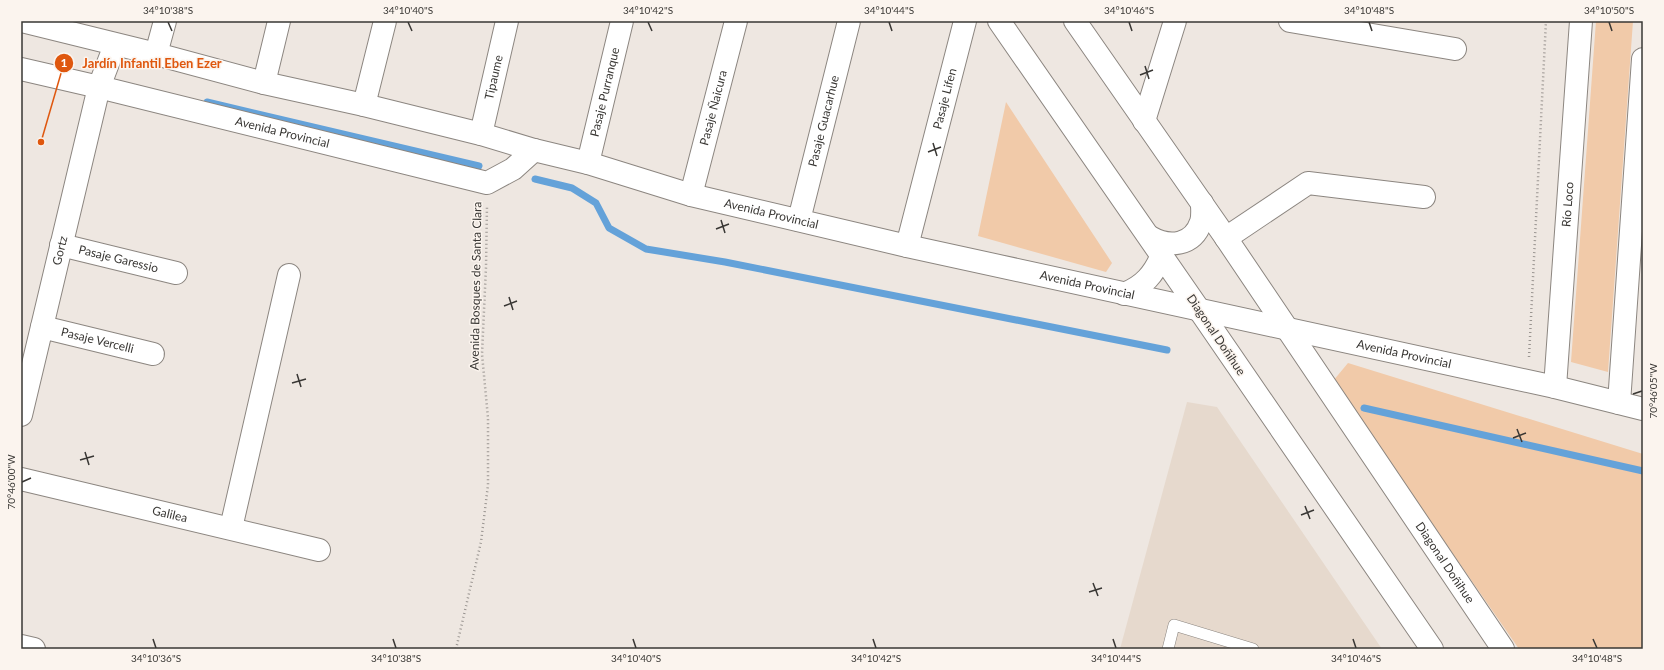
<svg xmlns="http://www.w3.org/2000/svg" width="1664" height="670" viewBox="0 0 1664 670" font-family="Lato,sans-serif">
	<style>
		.built { fill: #e6d9cd }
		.green { fill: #f1caa9 }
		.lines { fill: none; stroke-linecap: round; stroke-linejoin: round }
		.stream { stroke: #64a2d9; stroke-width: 7 }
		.lane-casing { stroke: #8c8680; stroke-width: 12 }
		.street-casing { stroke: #8c8680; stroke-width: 24 }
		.secondary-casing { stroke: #8c8680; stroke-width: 24 }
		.path { stroke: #9a9591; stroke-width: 2.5; stroke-dasharray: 1 3; stroke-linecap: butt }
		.lane { stroke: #fff; stroke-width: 11 }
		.street { stroke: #fff; stroke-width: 22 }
		.secondary { stroke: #fff; stroke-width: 22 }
		.ticks { fill: none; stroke: #393734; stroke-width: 1.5 }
		.labels { text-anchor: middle; stroke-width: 3; stroke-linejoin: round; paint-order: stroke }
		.street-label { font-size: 12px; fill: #393734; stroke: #fbf4ee }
		.leader { fill: none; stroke: #df570e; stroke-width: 1.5 }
		.callout-dot { fill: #df570e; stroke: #fbf4ee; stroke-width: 1.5 }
		.mark-label { font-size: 12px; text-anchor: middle; font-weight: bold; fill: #fff }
		.callout-label { font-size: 13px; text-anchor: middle; font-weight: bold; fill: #df570e; stroke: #fbf4ee; stroke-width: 3; stroke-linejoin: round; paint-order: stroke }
		.neatline { fill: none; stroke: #393734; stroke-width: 1.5 }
		.ticks-label { font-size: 10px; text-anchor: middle; fill: #393734 }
	</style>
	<rect width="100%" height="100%" fill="#eee7e1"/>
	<!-- built -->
	<path class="built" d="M1187,402l30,5 165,242h-262z"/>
	<!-- green -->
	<path class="green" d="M1596,21h37l-25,351 -37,-10z
		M1006,102l106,161 -6,9 -128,-36z
		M1348,363l295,91v195h-124l-186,-268z"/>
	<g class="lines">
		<!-- stream -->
		<path class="stream" d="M207,102l272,64
			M535,179l37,9 24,15 13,25 37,21 79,13 442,88
			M1364,408l279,63"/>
		<!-- lane casing -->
		<g class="lane-casing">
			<path id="lane" d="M1168,649l6,-24 79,24"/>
		</g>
		<!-- street casing -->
		<g class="street-casing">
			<g id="street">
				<path d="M1290,21l165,28"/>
				<path d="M156,54l9,-33"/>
				<path d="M264,83l15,-62"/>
				<path d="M364,105l21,-84"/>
				<path d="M1144,121l31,-100"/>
				<path id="s1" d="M481,134l26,-113"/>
				<path id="s2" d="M588,163l34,-142"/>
				<path id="s3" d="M691,195l45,-174"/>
				<path id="s4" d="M799,220l50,-199"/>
				<path d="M1226,238l82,-55 116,14"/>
				<path id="s5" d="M61,245l115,28"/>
				<path id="s6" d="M907,246l58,-225"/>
				<path d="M1200,311l232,338"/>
				<path id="s7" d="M42,327l111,27"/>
				<path id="s8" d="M21,415l78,-328 388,96 26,-14 21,-19"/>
				<path id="s9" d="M21,479l298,71"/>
				<path d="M231,528l58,-253"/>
				<path d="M21,646l13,3"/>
			</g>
		</g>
		<!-- secondary casing -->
		<g class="secondary-casing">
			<g id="secondary">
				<path id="s10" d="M22,21l134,33 108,29 100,22 117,29 53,16 54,13 103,32 216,51 648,141 88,22"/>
				<path d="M999,21l201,290"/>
				<path id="s11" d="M1075,21l151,217 277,411"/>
				<path d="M21,69l78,18 16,-42"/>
				<path d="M1150,237c19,11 43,9 51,-15 2,-6 1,-13 1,-19"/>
				<path d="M1124,294c20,-8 30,-20 38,-39"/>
				<path id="s12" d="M1555,387l26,-366"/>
				<path d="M1619,403l24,-344"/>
			</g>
		</g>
		<!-- path -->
		<path class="path" d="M1529,357l17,-336
			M456,649l25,-107 7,-57v-67l-6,-64 4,-87 1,-62"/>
		<!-- lane -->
		<use href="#lane" class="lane"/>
		<!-- street -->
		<use href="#street" class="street"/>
		<!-- secondary -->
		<use href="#secondary" class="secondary"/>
	</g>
	<!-- ticks -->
	<path class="ticks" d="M168,22l4,9M408,22l4,9M648,22l4,9M889,22l3,9M1129,22l3,9M1369,22l3,9M1609,22l3,9M1145,66l4,13M1140,75l13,-5M933,143l4,13M928,152l13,-5M721,220l4,13M716,229l13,-5M509,297l4,13M504,306l13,-5M297,374l4,13M292,383l14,-4M1633,394l9,-3M1517,429l5,13M1513,438l13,-5M85,452l4,13M80,460l14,-4M22,482l9,-4M1305,506l5,13M1301,515l13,-5M1093,583l5,13M1089,592l13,-4M153,639l3,9M393,639l3,9M633,639l3,9M873,639l3,9M1113,639l3,9M1353,639l3,9M1593,639l4,9"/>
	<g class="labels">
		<!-- street labels -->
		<g class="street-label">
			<text dy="4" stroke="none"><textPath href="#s1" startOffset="58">Tipaume</textPath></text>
			<text dy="4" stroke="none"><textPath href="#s2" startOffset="73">Pasaje Purranque</textPath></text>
			<text dy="4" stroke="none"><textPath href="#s6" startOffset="152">Pasaje Lifen</textPath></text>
			<text dy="4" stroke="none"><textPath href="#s3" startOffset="90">Pasaje Ñaicura</textPath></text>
			<text dy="4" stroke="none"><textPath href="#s4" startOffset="102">Pasaje Guacarhue</textPath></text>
			<text dy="4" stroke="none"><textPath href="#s8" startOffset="526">Avenida Provincial</textPath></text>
			<text dy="4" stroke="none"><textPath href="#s12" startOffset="183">Río Loco</textPath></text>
			<text dy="4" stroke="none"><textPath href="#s10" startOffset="774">Avenida Provincial</textPath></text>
			<text dy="4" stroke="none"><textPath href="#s8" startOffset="169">Gortz</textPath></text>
			<text dy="4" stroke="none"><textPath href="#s5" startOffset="59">Pasaje Garessio</textPath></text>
			<text transform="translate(476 286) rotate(-89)" y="4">Avenida Bosques de Santa Clara</text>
			<text dy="4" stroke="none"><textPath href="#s10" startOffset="1098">Avenida Provincial</textPath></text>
			<text transform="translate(1216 335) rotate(56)" y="4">Diagonal Doñihue</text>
			<text dy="4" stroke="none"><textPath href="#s7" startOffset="57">Pasaje Vercelli</textPath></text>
			<text dy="4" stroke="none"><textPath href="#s10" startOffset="1422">Avenida Provincial</textPath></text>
			<text dy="4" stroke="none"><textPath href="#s9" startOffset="153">Galilea</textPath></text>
			<text dy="4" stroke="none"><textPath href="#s11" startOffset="656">Diagonal Doñihue</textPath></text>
		</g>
	</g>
	<!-- callouts -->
	<path class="leader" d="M41 142L64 63"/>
	<g class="callout-dot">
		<circle cx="41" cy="142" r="4"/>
		<circle cx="64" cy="63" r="10"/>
	</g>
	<g class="mark-label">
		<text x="64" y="67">1</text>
	</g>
	<g class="callout-label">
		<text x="152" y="68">Jardín Infantil Eben Ezer</text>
	</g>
	<!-- border -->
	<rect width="1664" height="670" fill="none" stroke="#fbf4ee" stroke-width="44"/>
	<rect x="22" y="22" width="1620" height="626" class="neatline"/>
	<g class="ticks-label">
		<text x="168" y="14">34°10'38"S</text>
		<text x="408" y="14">34°10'40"S</text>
		<text x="648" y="14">34°10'42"S</text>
		<text x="889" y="14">34°10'44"S</text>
		<text x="1129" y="14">34°10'46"S</text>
		<text x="1369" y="14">34°10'48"S</text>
		<text x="1609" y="14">34°10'50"S</text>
		<text transform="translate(1653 391) rotate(-90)" y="4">70°46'05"W</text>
		<text transform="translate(11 482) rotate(-90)" y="4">70°46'00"W</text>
		<text x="156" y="662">34°10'36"S</text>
		<text x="396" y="662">34°10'38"S</text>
		<text x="636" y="662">34°10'40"S</text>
		<text x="876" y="662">34°10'42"S</text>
		<text x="1116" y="662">34°10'44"S</text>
		<text x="1356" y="662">34°10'46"S</text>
		<text x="1597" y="662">34°10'48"S</text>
	</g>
</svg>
